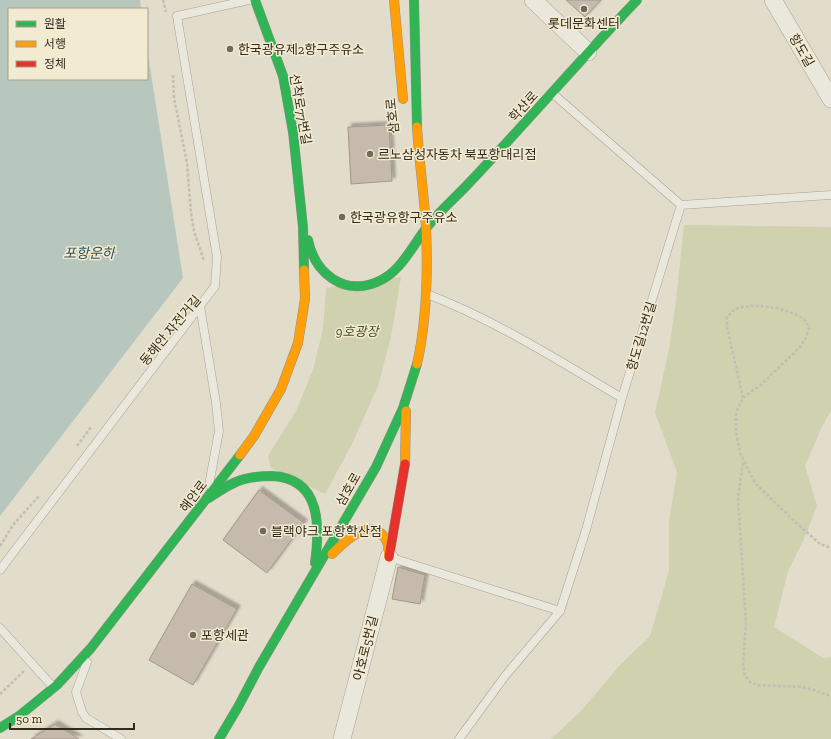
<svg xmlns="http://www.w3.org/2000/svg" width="831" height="739" viewBox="0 0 831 739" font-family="'Zilla Slab','Noto Sans KR',serif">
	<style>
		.green { fill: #d0d1ae }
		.water { fill: #b7c7bd }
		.building { fill: #c5baac; stroke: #a2988b; filter: url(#shadow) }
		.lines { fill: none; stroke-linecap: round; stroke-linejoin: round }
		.lane-casing { stroke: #a7a195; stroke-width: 9 }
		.street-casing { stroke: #a7a195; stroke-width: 18 }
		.fast-casing { stroke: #979085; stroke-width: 10 }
		.slow-casing { stroke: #979085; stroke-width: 10 }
		.jam-casing { stroke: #979085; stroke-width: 10 }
		.path { stroke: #c3bdb4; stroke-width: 2.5; stroke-dasharray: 3 2; stroke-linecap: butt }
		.lane { stroke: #eae7dd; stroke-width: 8 }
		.street { stroke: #eae7dd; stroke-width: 17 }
		.fast { stroke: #30b455; stroke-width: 9 }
		.slow { stroke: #ff9f0a; stroke-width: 9 }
		.jam { stroke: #e5322d; stroke-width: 9 }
		.poi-dot { fill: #71685b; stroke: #f3ebd1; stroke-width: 1.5 }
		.labels { text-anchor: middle; stroke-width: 3; stroke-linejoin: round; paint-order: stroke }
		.poi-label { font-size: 13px; fill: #342a1e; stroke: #f3ebd1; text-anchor: start }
		.street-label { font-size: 13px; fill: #342a1e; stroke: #f3ebd1 }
		.park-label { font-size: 13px; font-style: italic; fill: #435025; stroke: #f3ebd1 }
		.water-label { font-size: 14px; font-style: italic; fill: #2e5353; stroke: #f3ebd1 }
	</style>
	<defs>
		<filter id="shadow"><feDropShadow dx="3.5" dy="-3.5" stdDeviation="1" flood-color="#0004"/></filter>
	</defs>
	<rect width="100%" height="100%" fill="#e2dccb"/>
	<!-- green -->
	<path class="green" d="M684,225l147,2v183l-10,19 -16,37 12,40 -12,31 -17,34 -14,56 49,31 8,-1v82h-280l30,-28 39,-46 30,-29 19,-65v-49l8,-50 -22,-59 14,-64 7,-48z
		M401,277l-10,60 -13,49 -26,58 -27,50 -54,-26 -3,-12 28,-45 17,-41 10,-41 3,-41z"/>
	<!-- water -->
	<path class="water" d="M0,0h140l1,9h-132v70h138v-31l36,230 -183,238z"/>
	<!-- building -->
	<path class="building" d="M566,0h35l-16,17z
		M389,125l3,56 -41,3 -3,-57z
		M259,490l45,33 -37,50 -44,-33z
		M398,567l27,8 -5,29 -28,-5z
		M192,584l45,25 -44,76 -44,-25z
		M55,724l24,15h-48z"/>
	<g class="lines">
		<!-- lane casing -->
		<g class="lane-casing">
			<path id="lane" d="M552,93l129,112
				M427,294c70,27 132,67 195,104
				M200,306l16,97 3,28 -10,54
				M389,557l171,54 -55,65 -46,63
				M0,570l215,-284 2,-29 -40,-241 72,-16
				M560,611l26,-81 36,-132 59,-193 150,-10
				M0,628l53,59
				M87,662l-11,30 6,20 4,6 35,21"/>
		</g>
		<!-- street casing -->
		<g class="street-casing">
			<path id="street" d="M533,0l55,52
				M773,0l58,99
				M342,739l47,-182"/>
		</g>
		<!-- fast casing -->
		<g class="fast-casing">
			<path id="fast" d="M255,0l28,76 10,56 10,95 1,43
				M414,0l3,127
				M308,240c7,33 35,56 69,42 27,-11 37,-42 56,-62 11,-13 24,-24 36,-37 57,-60 111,-123 168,-183
				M207,499c10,-6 19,-13 29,-17 11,-5 24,-6 36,-6 49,2 48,50 43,87
				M0,728l19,-12 38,-31 34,-37 149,-193
				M219,739l19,-32 21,-40 117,-200 27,-59 14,-44"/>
		</g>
		<!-- slow casing -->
		<g class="slow-casing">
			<path id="slow" d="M394,0l9,99
				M417,364c10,-44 11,-91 9,-137 -2,-33 -7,-67 -9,-100
				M240,455l14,-19 27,-47 17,-46 7,-44 -1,-29
				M405,464l1,-53
				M332,554c13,-13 42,-41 55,-12 2,4 1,10 2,15"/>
		</g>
		<!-- jam casing -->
		<g class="jam-casing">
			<path id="jam" d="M389,557l16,-93"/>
		</g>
		<!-- path -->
		<path class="path" d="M163,0l3,12
			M173,75l1,23 13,65 4,50 3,18 10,30
			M743,398l-16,-71v-10c2,-2 5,-5 7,-7 15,-9 58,-2 70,10 2,2 4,5 5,8l-3,9 -5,9 -38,37 -20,15 -7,14v19l4,22 15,30 37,36 28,25 11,4
			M77,446l15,-20
			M743,463l-5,35 8,126 -3,40 2,12 5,6 8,3 42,2 11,2 20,7
			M0,546l13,-21 27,-30
			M0,694l24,-23"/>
		<!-- lane -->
		<use href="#lane" class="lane"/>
		<!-- street -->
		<use href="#street" class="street"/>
		<!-- fast -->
		<use href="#fast" class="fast"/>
		<!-- slow -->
		<use href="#slow" class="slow"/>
		<!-- jam -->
		<use href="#jam" class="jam"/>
	</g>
	<!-- markers -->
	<g class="poi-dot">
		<circle cx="584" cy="9" r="4"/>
		<circle cx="230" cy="49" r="4"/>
		<circle cx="370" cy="154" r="4"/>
		<circle cx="342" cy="217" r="4"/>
		<circle cx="263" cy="531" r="4"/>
		<circle cx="193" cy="635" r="4"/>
	</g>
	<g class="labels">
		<!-- poi labels -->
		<g class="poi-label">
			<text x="584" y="28" text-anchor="middle">롯데문화센터</text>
			<text x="238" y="54">한국광유제2항구주유소</text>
			<text x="378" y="159">르노삼성자동차 북포항대리점</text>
			<text x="350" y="222">한국광유항구주유소</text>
			<text x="271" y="536">블랙야크 포항학산점</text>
			<text x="201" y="640">포항세관</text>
		</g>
		<!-- street labels -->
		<g class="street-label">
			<text transform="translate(802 50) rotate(60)" y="5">항도길</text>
			<text transform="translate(523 106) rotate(-48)" y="5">학산로</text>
			<text transform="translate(301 109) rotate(80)" y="5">선착로77번길</text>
			<text transform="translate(392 116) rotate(-96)" y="5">삼호로</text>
			<text transform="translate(170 330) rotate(-50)" y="5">동해안 자전거길</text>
			<text transform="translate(641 336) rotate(-73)" y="5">항도길12번길</text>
			<text transform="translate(348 489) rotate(-60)" y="5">삼호로</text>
			<text transform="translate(193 496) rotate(-53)" y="5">해안로</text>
			<text transform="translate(365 648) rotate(-76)" y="5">아호로5번길</text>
		</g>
		<!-- park labels -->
		<g class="park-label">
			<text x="357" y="336">9호광장</text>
		</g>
		<!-- water labels -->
		<g class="water-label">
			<text x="89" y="258">포항운하</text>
		</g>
	</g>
	<!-- legend -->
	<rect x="8" y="8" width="140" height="72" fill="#f3ebd1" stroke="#a79e89"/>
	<rect x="16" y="21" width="20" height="6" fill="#30b455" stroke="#a79e89"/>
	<text x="44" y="28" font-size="12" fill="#342a1e">원활</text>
	<rect x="16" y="41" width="20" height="6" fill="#ff9f0a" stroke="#a79e89"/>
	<text x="44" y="48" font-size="12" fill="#342a1e">서행</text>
	<rect x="16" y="61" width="20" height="6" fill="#e5322d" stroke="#a79e89"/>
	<text x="44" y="68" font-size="12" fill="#342a1e">정체</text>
	<!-- scale -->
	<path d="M10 723v6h124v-6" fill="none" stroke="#342a1e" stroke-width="2"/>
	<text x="16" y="723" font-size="12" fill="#342a1e" stroke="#f3ebd1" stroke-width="3" paint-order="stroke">50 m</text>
</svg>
